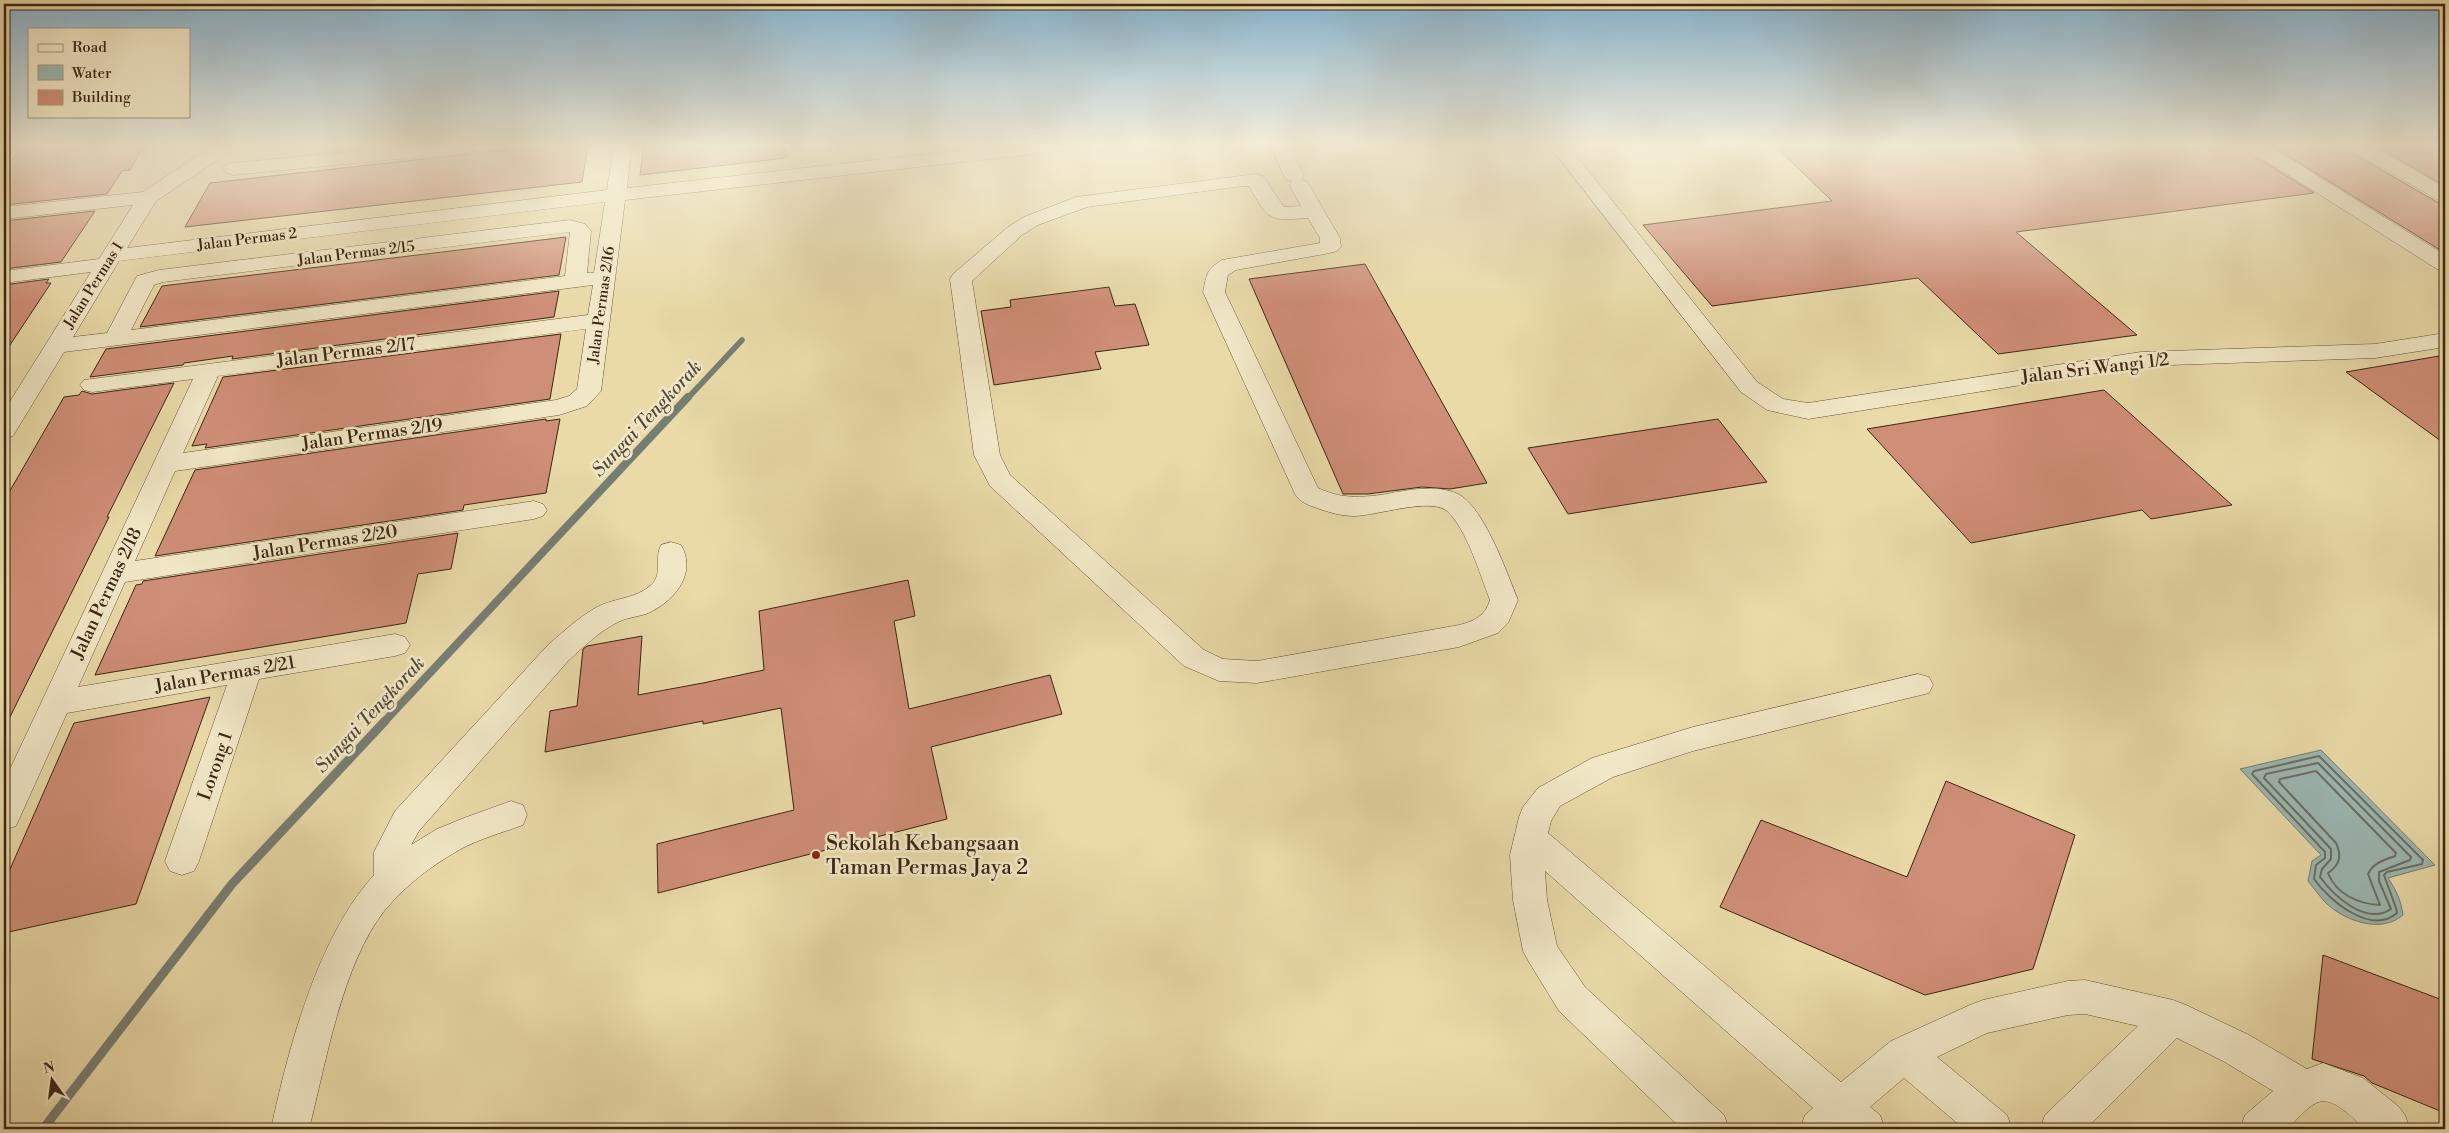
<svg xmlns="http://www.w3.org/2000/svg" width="2449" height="1133" viewBox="0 0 2449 1133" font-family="'Libre Bodoni',serif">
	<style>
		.water { fill: #9cb8b3; stroke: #767e74 }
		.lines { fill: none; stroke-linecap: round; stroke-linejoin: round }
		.shore { stroke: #6c6f64; stroke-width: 2 }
		.stream-far2 { stroke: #767e74; stroke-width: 5.5 }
		.stream-far1 { stroke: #767e74; stroke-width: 8 }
		.stream { stroke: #767e74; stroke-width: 9 }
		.building { fill: #cf8e77; stroke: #3c2615 }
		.minor-casing { stroke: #67533a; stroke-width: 1 }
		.minor { fill: #f1e7c6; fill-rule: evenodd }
		.poi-dot { fill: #8f2418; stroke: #f1e7c6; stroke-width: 2 }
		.labels { text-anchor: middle; stroke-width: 5; stroke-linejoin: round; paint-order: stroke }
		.far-street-label { font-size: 15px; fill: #3c2615; stroke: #f1e7c6 }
		.street-label { font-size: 18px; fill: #3c2615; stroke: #f1e7c6 }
		.water-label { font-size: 19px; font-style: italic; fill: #544a3c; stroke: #f1e7c6 }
		.near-poi-label { font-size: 21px; fill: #3c2615; stroke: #f1e7c6; text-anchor: start }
	</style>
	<rect width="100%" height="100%" fill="#e9daa8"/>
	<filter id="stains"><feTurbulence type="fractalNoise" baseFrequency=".004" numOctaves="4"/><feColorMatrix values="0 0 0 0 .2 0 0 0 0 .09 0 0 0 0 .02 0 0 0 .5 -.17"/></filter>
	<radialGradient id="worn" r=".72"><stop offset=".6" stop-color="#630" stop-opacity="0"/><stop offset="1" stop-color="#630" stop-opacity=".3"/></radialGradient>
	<!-- water -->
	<path class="water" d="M2321,750l114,115 -47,13c8,12 13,22 15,37 -22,19 -58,6 -77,-12 -7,-7 -12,-15 -18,-22l4,-20 9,-6 -81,-86z"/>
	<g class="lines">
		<!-- shore -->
		<path class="shore" d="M2319,756l104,104 -1,4 -35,8 -3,3 12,33 1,5c-26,23 -68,-13 -83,-34l2,-14 9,-7v-6l-73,-78 2,-3z
			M2318,763l93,94 -1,3 -31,12v9l12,28c-25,17 -57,-13 -71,-32l2,-8 9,-10v-10l-67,-71 2,-4z
			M2316,771l80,82 -1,3c-11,4 -22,7 -27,18l12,31c-22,-1 -44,-11 -52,-32 12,-8 14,-17 8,-30l-57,-61 1,-3z"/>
		<!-- stream-far2 -->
		<path class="stream-far2" d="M687,399l55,-59"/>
		<!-- stream-far1 -->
		<path class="stream-far1" d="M384,722l304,-325"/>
		<!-- stream -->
		<path class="stream" d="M43,1129l189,-245 153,-163"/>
	</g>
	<!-- building -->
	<path class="building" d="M23,144h122l-15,26 -8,1 -15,23 -103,11v-33z
		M556,144h32l-6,38 -397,45 25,-44z
		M644,144h141l1,14 -146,17z
		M1773,144h469l3,6 69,43 -298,39 121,103 -139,19 -80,-76 -206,28 -69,-81 189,-24z
		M2269,144h75l3,6 90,52 8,2v49z
		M2417,144h28v42l-64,-37z
		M95,211l-34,51 -57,7v-48z
		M566,237l-7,38 -419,52 22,-41z
		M1365,264l122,219 -37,6 -28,-2 -54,7h-25l-94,-215z
		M49,279l-3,4h5l-47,71v-69z
		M1109,287l6,19 20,-2 14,41 -54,7 6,17 -107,16 -13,-74 30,-4 -1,-7z
		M559,291l-5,26 -322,42 1,-3 -49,7 -1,2 -93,12 16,-28z
		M561,334l-11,65 -345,49 2,-4 -15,2 31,-69z
		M2445,355v89l-99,-72z
		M174,383l-67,134h2l-105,212v-228l60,-104 15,-2 3,-4 10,3z
		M2104,390l128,115 -81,14 -9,-9 -171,33 -104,-114z
		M546,419v2l14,-2 -14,74 -82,12 -1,5 -308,46 40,-86z
		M1718,419l49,63 -199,32 -40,-66z
		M458,533l-7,36 -33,5 -12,49 -311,52 41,-90 6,-1 1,-3z
		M908,580l7,36 -21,5 15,88 141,-34 12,39 -131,33 16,72 -289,74 -1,-49 137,-34 -13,-102 -78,16v-3l-158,31 5,-41 27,-5 6,-57 4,-3 55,-10 -4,59 65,-12 61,-13 -5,-59z
		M210,697l-74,207 -132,29v-50l70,-160z
		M1946,781l129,54 -42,134 -108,26 -205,-88 41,-87 146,57z
		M2323,955l122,46v112l-73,-30 -8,-7 -52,-17z"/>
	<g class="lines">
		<!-- minor casing -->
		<g class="minor-casing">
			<path id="minor" d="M215,144h22l-2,4 -79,53 -29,47 480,-58 7,-46h18l-5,44 391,-44h59l-2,4 -7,2 -443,50 -24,191 -14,15 -28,9 -384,56 -40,90 399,-60 9,3 4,6 -4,6 -9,3 -409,63 -47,105 317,-53 10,3 5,8 -5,8 -10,3 -136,23 -60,182 -5,10 -12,4 -12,-4 -5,-10 62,-176 -160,28 -51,113 -12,4v-48l189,-403 -101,13 -8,-2 -4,-5 4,-5 504,-65 5,-30 -529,67 -51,84 -9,2v-27l87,-139 -87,11v-12l95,-12 34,-54 -129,14v-12l139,-15zM605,202l-11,71h-7l4,-42 -6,-7 -15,-4 -411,50 -22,6 -30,57 -34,4 46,-76zM570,232l-5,44 -434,54 23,-45 9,-3zM586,329l-9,60 -8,7 -13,4 -373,53 35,-77z
				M432,144h67l-2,4 -7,2 -257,25 -7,-2 -3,-4 3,-4 7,-2z
				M1270,144h18l16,32 -3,4 5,1 3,4 31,53 1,9 -4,4 -7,2 -94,17 -8,5 -3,17 93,196c23,11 43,10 68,6 23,-4 50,-10 72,0 26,13 49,79 60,106l-10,23 -10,10 -39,14 -202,36 -38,-2 -35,-15 -194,-180 -16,-31 -24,-176 3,-5 55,-47 16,-10 52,-20 180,-23 7,2 21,31 17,-1 -12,-21 3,-4 -5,-1 -3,-4zM1243,186h6c20,35 19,35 59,32l12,20v5l-98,17c-16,10 -15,14 -19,32l92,202c5,8 13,11 22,14 11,4 24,8 37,8 22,0 76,-19 93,-5 20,18 33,64 43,89 -5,16 -15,21 -31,25l-202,36 -34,-2 -19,-9 -194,-175 -10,-20 -28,-174 50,-46 16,-10 49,-18z
				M1548,144h19l190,238 26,17 25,4 333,-51 234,-8 70,-11v14l-70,11 -234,8 -333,53 -41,-9 -26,-18z
				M2244,144h22l179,111v15l-8,-1 -191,-121z
				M2346,144h23l76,44v14l-7,-2 -90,-52z
				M671,542l10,3c17,29 -8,58 -35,69 -10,3 -21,4 -30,9 -17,9 -33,24 -48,38l-149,170 -8,14 26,-16 27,-11 47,-17 12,4 4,10 -4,10c-22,8 -44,14 -64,25 -28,16 -53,35 -74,60 -43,54 -59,153 -76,219h-38c17,-80 47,-193 103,-254v-23l21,-41 153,-166c15,-13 31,-28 49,-38 17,-9 39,-8 54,-22 12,-10 3,-27 10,-40z
				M1918,674l11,3 4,8 -4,8 -236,58 -80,26 -53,29 -9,15 -3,12 293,249 50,-41 79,-36 13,-5 85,-19 17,-1 88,20 13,5 63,30 58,34 16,-6 40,15 35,28 7,9 5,14h-45c-11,-9 -32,-35 -49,-26 -10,5 -20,18 -29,26h-47l5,-14 28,-24 -50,-30 -46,-23 -91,91h-46l5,-14 93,-89 -53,-12 -17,1 -81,18 -50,24 70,58 5,14h-48l-60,-51 -34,29 10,8 5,14h-85l5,-14 8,-7 -268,-237 2,29 10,46 28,41 139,128 5,14h-47l-123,-118 -30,-49 -6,-11 -10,-51 -3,-45 9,-38 4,-10 15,-19 54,-30 101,-31z"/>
		</g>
		<!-- minor -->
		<use href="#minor" class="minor"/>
	</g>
	<!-- sky -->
	<linearGradient id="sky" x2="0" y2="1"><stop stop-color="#89b6d3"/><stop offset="0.48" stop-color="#f5eed8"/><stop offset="1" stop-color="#f5eed8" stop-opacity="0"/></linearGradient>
	<rect width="2449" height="303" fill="url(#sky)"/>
	<!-- markers -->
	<circle class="poi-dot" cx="816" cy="855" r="5"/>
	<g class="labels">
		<!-- far-street labels -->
		<g class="far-street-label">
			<text transform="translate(247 239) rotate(-7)" y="5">Jalan Permas 2</text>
			<text transform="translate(356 253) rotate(-7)" y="5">Jalan Permas 2/15</text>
			<text transform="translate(93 285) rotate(-58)" y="5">Jalan Permas 1</text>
			<text transform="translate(601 305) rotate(-82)" y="5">Jalan Permas 2/16</text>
		</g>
		<!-- street labels -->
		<g class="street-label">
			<text transform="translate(346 352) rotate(-7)" y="6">Jalan Permas 2/17</text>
			<text transform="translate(2095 368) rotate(-7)" y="6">Jalan Sri Wangi 1/2</text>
			<text transform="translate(372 434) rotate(-8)" y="6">Jalan Permas 2/19</text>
			<text transform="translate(325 542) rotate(-9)" y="6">Jalan Permas 2/20</text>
			<text transform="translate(106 593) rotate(-65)" y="6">Jalan Permas 2/18</text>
			<text transform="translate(225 674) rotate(-10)" y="6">Jalan Permas 2/21</text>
			<text transform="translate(215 766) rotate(-71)" y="6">Lorong 1</text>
		</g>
		<!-- water labels -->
		<g class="water-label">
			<text transform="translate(646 418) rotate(-47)" y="7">Sungai Tengkorak</text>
			<text transform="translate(369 714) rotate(-47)" y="7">Sungai Tengkorak</text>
		</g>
		<!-- near-poi labels -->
		<g class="near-poi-label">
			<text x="826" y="850">Sekolah Kebangsaan<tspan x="826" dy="24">Taman Permas Jaya 2</tspan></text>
		</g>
	</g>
	<!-- margin -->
	<rect width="2449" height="1133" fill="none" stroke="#e9daa8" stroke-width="20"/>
	<rect x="5" y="5" width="2439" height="1123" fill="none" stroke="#3c2615" stroke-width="2.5"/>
	<rect x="10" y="10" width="2429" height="1113" fill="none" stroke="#3c2615"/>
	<!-- legend -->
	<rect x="28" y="28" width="162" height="90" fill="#f1e7c6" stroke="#a99a7f"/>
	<rect x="38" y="44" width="25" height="8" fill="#f1e7c6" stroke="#a99a7f"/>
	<text x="72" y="52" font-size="15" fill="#3c2615">Road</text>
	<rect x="38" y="65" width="25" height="15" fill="#9cb8b3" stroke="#a99a7f"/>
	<text x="72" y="78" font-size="15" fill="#3c2615">Water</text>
	<rect x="38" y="90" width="25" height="15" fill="#cf8e77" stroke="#a99a7f"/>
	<text x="72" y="102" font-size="15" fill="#3c2615">Building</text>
	<!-- north arrow -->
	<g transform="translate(52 1080) rotate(346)" stroke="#f1e7c6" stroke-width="4" paint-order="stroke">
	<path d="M0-4L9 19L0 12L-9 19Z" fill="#3c2615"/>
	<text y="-8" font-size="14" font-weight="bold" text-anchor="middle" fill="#3c2615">N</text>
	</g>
	<rect width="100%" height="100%" filter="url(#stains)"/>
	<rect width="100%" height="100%" fill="url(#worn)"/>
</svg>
